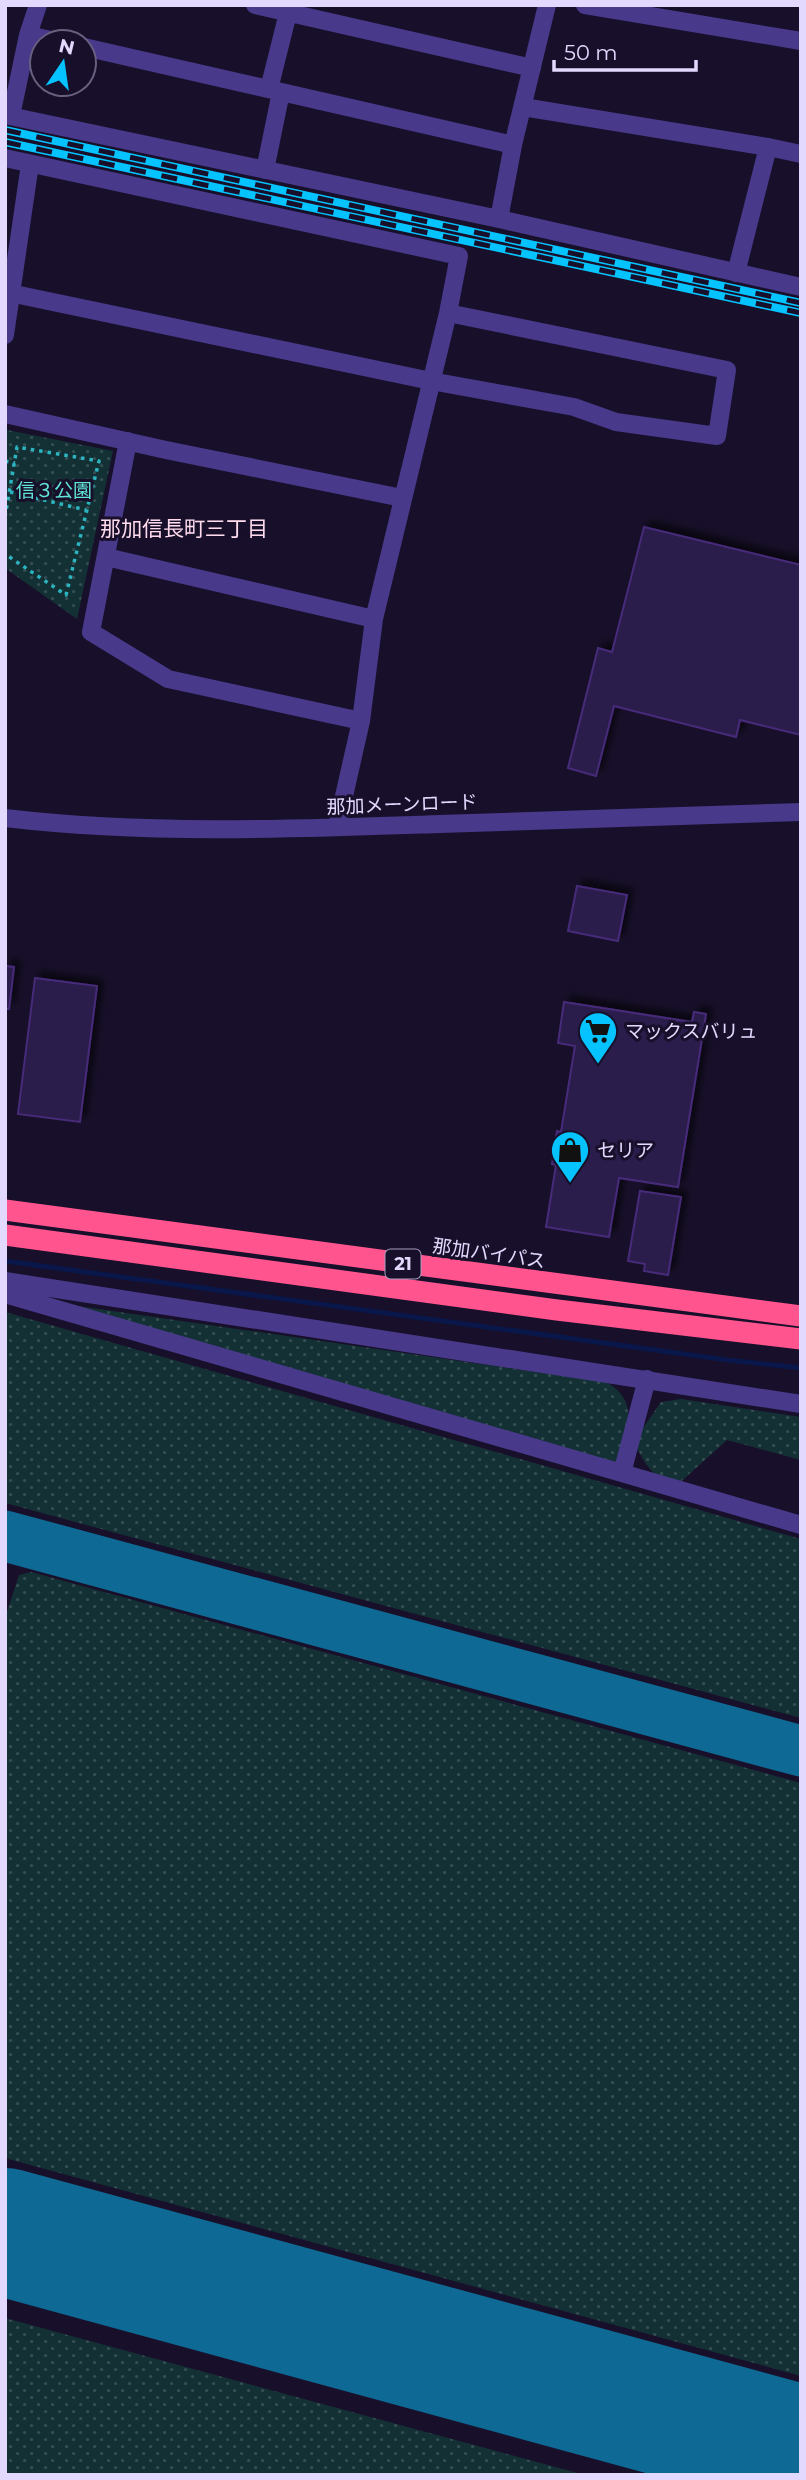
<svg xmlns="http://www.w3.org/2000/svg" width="806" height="2480" viewBox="0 0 806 2480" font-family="Montserrat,'Noto Sans JP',sans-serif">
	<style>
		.grass { fill: url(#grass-dots) }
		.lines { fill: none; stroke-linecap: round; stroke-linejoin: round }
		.stream { stroke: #09174a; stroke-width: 5 }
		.taxiway { stroke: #0e6a94; stroke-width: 51 }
		.runway { stroke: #0e6a94; stroke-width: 128 }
		.building { fill: #2c1b4c; stroke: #462c79; stroke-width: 2; filter: url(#shadow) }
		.path { stroke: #2cb4c0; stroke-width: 3.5; stroke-dasharray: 3.5 5; stroke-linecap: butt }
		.minor { stroke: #48398b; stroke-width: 18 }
		.highway { stroke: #ff548e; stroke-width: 21 }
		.rail-casing { stroke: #05c3ff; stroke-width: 8 }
		.rail { stroke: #18102a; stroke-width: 5; stroke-dasharray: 16; stroke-linecap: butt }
		.labels { text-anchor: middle; stroke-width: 6; stroke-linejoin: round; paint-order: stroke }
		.shield { fill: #18102a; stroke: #a69dbf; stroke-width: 2 }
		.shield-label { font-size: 18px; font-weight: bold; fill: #e3d9ff }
		.park-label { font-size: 19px; fill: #60e4d6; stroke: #18102a }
		.street-label { font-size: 19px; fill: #e3d9ff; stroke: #18102a }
		.poi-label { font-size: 19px; fill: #e3d9ff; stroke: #18102a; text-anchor: start }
		.neighbourhood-label { font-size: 21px; fill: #ffdbed; stroke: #18102a }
	</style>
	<defs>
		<pattern id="grass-dots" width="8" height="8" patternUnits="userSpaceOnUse" patternTransform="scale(1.75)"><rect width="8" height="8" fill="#133135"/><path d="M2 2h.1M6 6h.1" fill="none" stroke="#354e53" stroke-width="1.8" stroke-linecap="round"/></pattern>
		<filter id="shadow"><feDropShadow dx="6" dy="-6" stdDeviation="3.5" flood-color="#0009"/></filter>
	</defs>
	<rect width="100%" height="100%" fill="#18102a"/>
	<!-- grass -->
	<path class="grass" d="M7,430l106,21 -36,168 -72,-51z
		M43,1301l563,81c36,20 20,51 11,83z
		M5,1312l796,227v179l-796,-215z
		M681,1399l120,18v43l-74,-20 -51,46c-21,-7 -30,-20 -39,-38l4,-17 20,-29z
		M31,1572l770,211v593l-796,-218v-540l14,-43z
		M5,2318l580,157h-580z"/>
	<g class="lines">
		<!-- stream -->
		<path class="stream" d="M5,1261l723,99 73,8"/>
		<!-- taxiway -->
		<path class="taxiway" d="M5,1536l796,215"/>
		<!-- runway -->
		<path class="runway" d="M5,2232l796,217"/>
	</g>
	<!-- building -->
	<path class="building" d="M644,527l157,38v170l-61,-15 -4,17 -122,-31 -18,70 -28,-8 30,-120 14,4z
		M577,886l50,9 -9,46 -50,-10z
		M5,966l9,1 -5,42h-4z
		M35,978l62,8 -17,136 -62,-8z
		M564,1002l128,20 2,-10 12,2 -28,173 -59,-9 -10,59 -63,-10 10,-62 -4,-1 5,-33 4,1 14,-86 -17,-3z
		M640,1191l41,6 -13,78 -24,-4 1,-7 -17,-3z"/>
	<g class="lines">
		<!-- path -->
		<path class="path" d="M5,461l10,2
			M10,492l76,18
			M5,517l12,-70 82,14 -33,134 -61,-41"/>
		<!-- minor -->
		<path class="minor" d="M255,5l277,63
			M585,5l216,36
			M28,35l32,7
			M84,47l429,98
			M269,89l19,-76
			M523,107l245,40 33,7
			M5,115l494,104 302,68
			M11,116l17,-81 10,-30
			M5,158l454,98 -11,57 -74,306 -13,102 -24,106
			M265,170l16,-78
			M499,219l14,-74 34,-140
			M736,273l32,-126
			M5,292l426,89 143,26 42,15 101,14 10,-66 -279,-57
			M5,335l25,-171
			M5,414l161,36 236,48
			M128,441l-37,191 77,47 193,42
			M106,557l268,62
			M5,818c145,17 290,11 435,6 120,-5 241,-7 361,-12
			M5,1281l796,123
			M5,1294l796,231
			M622,1473l25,-94"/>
		<!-- highway -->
		<path class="highway" d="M5,1210l796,106
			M5,1235l552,75 244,29"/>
		<!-- rail casing -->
		<g class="rail-casing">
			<path id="rail" d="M5,130l796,173
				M5,142l796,171"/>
		</g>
		<!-- rail -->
		<use href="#rail" class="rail"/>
	</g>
	<!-- icons -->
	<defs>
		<g id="supermarket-pin" transform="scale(2.0125)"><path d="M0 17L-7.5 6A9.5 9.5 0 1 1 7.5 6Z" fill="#05c3ff" stroke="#18102a"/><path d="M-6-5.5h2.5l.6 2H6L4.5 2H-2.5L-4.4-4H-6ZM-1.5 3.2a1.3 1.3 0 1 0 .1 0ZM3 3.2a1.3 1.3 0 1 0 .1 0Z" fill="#111"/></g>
		<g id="shop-pin" transform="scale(2.0125)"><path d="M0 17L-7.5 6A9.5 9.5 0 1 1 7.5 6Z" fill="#05c3ff" stroke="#18102a"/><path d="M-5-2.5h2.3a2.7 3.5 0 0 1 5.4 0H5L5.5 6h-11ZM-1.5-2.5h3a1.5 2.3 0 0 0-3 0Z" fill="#111"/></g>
	</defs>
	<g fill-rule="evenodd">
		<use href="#supermarket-pin" x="598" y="1031"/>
		<use href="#shop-pin" x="570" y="1150"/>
	</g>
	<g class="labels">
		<!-- shield labels -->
		<rect class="shield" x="385.5" y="1249.5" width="35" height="29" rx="5"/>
		<g class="shield-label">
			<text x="403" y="1270">21</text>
		</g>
		<!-- park labels -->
		<g class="park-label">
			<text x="54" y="497">信３公園</text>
		</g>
		<!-- street labels -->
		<g class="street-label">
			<text transform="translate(402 804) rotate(-2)" y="7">那加メーンロード</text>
			<text transform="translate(489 1253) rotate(8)" y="7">那加バイパス</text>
		</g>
		<!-- poi labels -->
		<g class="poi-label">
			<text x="625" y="1038">マックスバリュ</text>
			<text x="597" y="1157">セリア</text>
		</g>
		<!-- neighbourhood labels -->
		<g class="neighbourhood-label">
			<text x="184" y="536">那加信長町三丁目</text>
		</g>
	</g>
	<!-- border -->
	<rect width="806" height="2480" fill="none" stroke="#e3d9ff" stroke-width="14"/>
	<!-- north arrow -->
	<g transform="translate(63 63) rotate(13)"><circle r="33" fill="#18102a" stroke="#69607f" stroke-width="2"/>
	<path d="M0-5L12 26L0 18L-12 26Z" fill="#05c3ff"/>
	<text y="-10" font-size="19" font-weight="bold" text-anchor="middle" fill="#e3d9ff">N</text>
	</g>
	<!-- scale -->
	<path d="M554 60v10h142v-10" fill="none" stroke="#e3d9ff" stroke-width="3.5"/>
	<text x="564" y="60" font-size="21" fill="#e3d9ff" stroke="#18102a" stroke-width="5" paint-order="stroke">50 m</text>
</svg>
